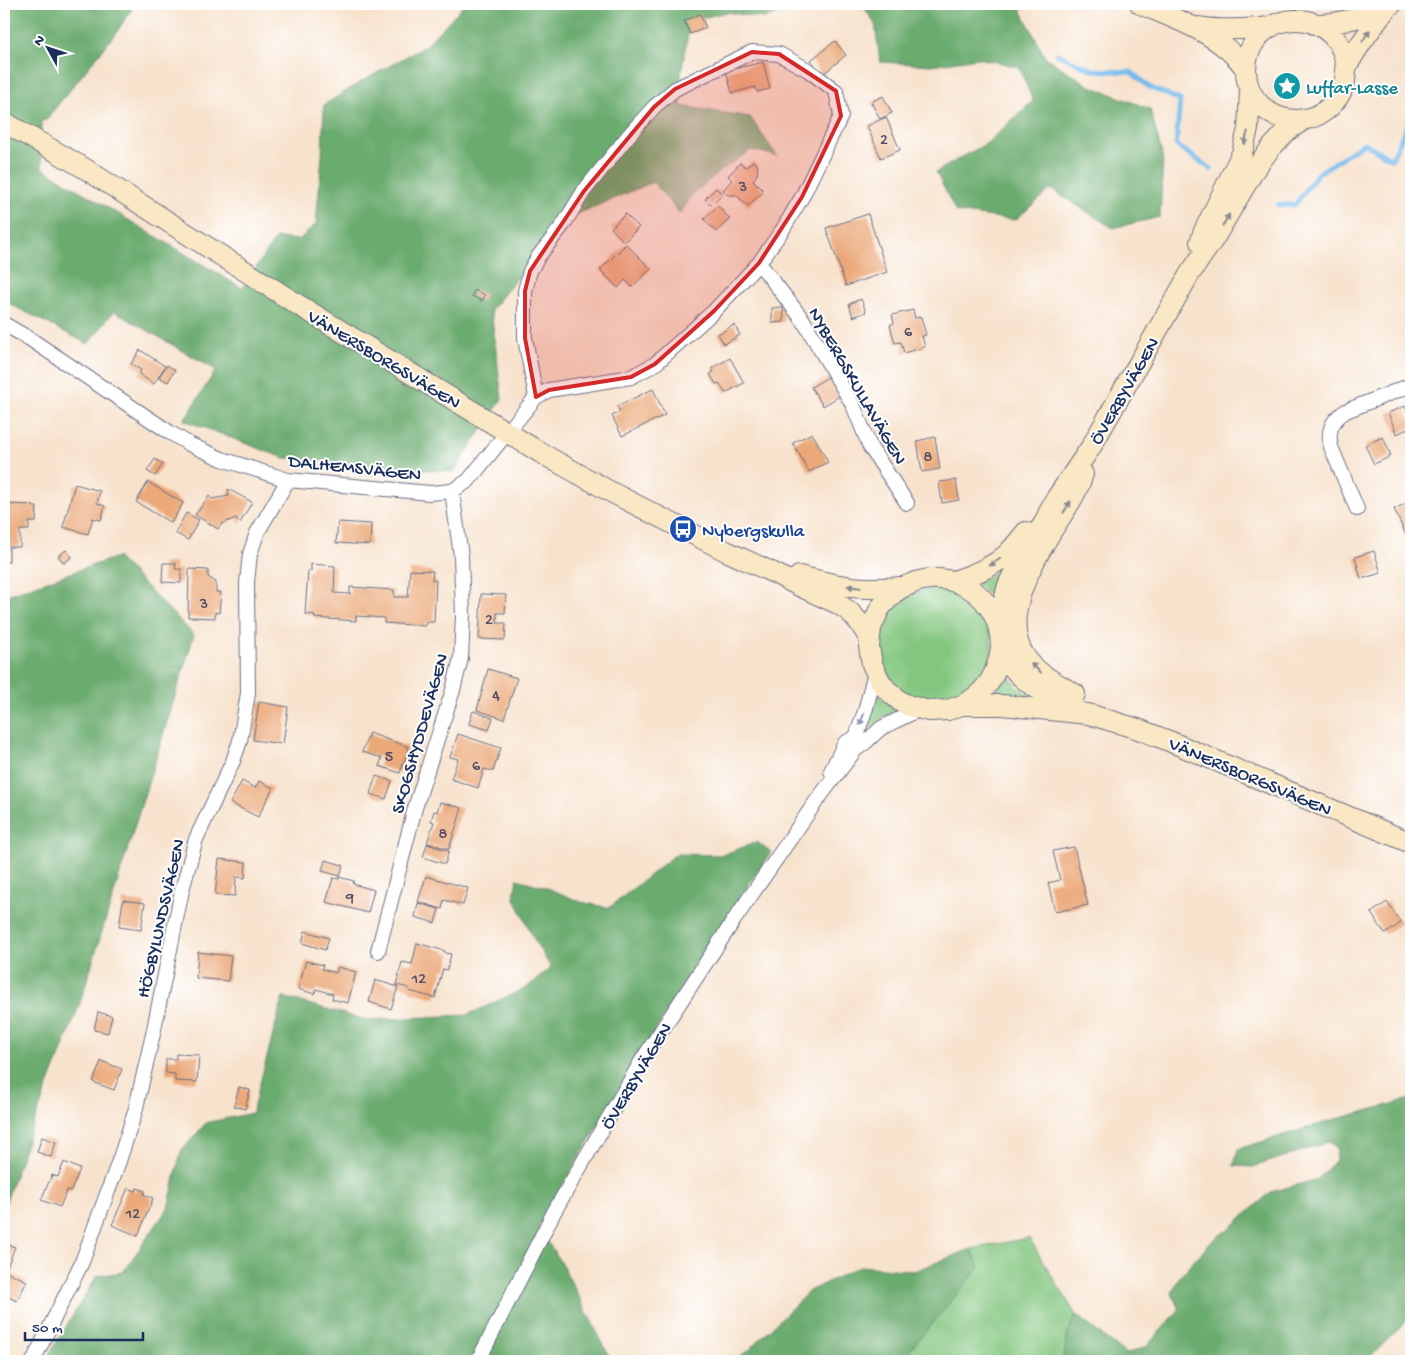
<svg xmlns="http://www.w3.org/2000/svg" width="1415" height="1365" viewBox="0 0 1415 1365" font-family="'Gochi Hand',sans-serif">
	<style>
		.green { fill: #83c67f; stroke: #4f7a6e }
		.forest { fill: #6aab6e; stroke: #426d66 }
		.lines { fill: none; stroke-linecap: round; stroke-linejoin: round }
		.stream { stroke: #74baeb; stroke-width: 5 }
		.building { fill: #eba878 }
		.street-casing { stroke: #686e84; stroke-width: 16 }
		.secondary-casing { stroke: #686e84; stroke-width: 22 }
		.street { stroke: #fff; stroke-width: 14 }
		.secondary { stroke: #fae7c3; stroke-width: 20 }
		.oneway { fill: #8a8b90 }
		.oneway2 { fill: #8d97ae }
		.marked { fill: #d62828; fill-opacity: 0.2; stroke: #d62828; stroke-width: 4; stroke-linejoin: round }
		.labels { text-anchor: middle; stroke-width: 4; stroke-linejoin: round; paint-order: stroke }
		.number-label { font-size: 16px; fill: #4f4d64 }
		.culture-label { font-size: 19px; fill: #0d838f; stroke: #fff; text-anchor: start }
		.street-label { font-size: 19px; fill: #1b2f5e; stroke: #fff }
		.transit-label { font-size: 19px; fill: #164399; stroke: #fff; text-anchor: start }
	</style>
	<rect width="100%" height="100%" fill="#fff"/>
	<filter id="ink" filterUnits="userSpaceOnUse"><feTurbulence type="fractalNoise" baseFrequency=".02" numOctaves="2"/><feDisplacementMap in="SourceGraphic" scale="10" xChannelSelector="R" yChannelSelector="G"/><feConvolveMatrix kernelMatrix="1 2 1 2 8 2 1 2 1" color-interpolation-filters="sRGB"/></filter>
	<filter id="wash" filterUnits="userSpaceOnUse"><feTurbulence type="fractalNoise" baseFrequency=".0096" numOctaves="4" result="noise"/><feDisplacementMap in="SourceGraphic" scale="20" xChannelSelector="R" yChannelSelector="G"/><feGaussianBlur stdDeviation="1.12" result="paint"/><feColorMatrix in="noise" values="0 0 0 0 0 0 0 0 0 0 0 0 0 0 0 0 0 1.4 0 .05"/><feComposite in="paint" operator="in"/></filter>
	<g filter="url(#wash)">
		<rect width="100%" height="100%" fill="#f7e2cc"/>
		<!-- green -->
		<path class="green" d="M1006,566l-5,11 -7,23 -18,-16z
			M878 646a57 57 0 1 1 114 0a57 57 0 1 1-114 0Z
			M1007,675l13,14 19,11 -19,-4h-27z
			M876,693l20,17 -16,9 -23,21z
			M1029,1238l47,77 -8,17 -4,24 3,5h-162l-3,-3 78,-91 -9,-18z"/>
		<!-- forest -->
		<path class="forest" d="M4,4h131l-19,29 -71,88 -4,-1 1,48 200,120 34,-50 23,2 17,-16 6,-67 2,-52 35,-22 66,-37 40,-42h348l-49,14 -38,-6 -36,9 -9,54v31l69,11 27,39 -26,-6 -32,22 -27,23 -12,19 -27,-32 -78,33 -52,56 -32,39 11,89 -48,73 -170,-14 -100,-38 32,-50 -102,-59 -26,33 -84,-43z
			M862,4h156l27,53 45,29 60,23 13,49 -3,59 -47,11 -62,-39 -36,31 -59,-8 -20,-40 51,-29 46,-42 -14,-34 -41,-9 -47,7 -51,-3 -5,-38z
			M117,557l77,78 -115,371 -50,129 -25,72v-611z
			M757,842l14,10 -68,100 -165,274 26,42 48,93h-567l52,-85 26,-4 45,-64 13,-57 25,-28 46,-10 31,-116 83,23 101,-5 59,-27 25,-20 -17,-29 -20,-42 3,-18 28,8 36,15 28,6 67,-54 46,1z
			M1411,1099v218l-45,44h-299l-3,-5 4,-24 8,-17 50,39 20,-7 33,-37 -7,-17 8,-17 34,-37 16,-11 41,-36 47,-13 18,-19 1,-12 -8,-6 -76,25 -19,-1 4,-17 95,-29z
			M971,1249l9,18 -77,91 2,3h-173l16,-10 61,-60 51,-25 54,5z"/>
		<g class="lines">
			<!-- stream -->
			<path class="stream" d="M1057,54l36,16 38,2 18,15 31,13 -4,45 35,24
				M1278,205h17l22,-31 47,-31 28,16 15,-34 4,-1"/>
		</g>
		<g id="blocks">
			<!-- building -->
			<path class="building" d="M700,14l6,14 -16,6 -6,-13z
				M835,41l11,14 -24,20 -11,-15z
				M763,62l7,27 -13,3 -2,-5 -23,6 -6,-22z
				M883,96l9,17 -12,6 -9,-17z
				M886,117l14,33 -19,8 -14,-32z
				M753,161l5,5 -1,9 -4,5 11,11 -16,15 -12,-11h-8l-5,-5 9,-10 -4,-4 12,-13 6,4z
				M716,188l6,6 -11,11 -6,-6z
				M718,206l12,13 -14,13 -12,-13z
				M625,214l14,13 -15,15 -13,-14z
				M868,214l19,58 -41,14 -20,-58z
				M626,244l25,25 -19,18 -7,-7 -7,8 -18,-18z
				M475,290l10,5 -3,6 -10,-5z
				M861,299l5,13 -13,5 -4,-13z
				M783,307l1,15 -12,1v-15z
				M913,310l2,8 6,-1 5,18 -4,1 3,11 -21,6 -3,-11 -6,1 -5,-18 4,-2 -2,-8z
				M734,325l6,10 -16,9 -6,-10z
				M140,350l25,16 -11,18 -15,-10 2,-4 -10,-6z
				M730,358l14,25 -19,10 -6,-10 -3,1 -6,-10 4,-2 -2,-4z
				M167,365l8,5 -7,12 -9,-5z
				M828,377l12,19 -17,10 -12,-19z
				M653,389l12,26 -43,21 -10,-20 8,-4 -3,-6z
				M1405,406l6,15v6l-14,7 -9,-21z
				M812,433l16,29 -19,10 -16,-29z
				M935,437l5,32 -18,3 -5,-31z
				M1383,437l8,19 -17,8 -9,-19z
				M155,459l8,5 -8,12 -8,-5z
				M956,480l3,20 -17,3 -3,-21z
				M148,482l35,21 -12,20 -35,-21z
				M75,484l25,7 -3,12 8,3 -4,14 -8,-2 -5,16 -25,-7z
				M228,489l24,13 -12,21 -4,-5 -14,6 -4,5 -23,-14 14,-19 3,3 17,-3z
				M1411,501v32l-5,2 -12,-26z
				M4,504l29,1v2h4l-1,15h-7v8h-9v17h-11v15l-5,-1z
				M186,513l13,7 -11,20 -13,-7z
				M338,522l33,2 -1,21 -34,-2z
				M66,550l6,7 -8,6 -6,-7z
				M1374,551l7,22 -20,6 -6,-22z
				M163,563h13l-1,6h6v14l-19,-1z
				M311,564l24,2 -1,27 16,1v-7l44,3v7h14l2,-27 23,1 -1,9h4l-2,42h-8l-1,4 -41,-3v-5l-28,-2v5l-42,-3 1,-3 -10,-1 3,-43h3z
				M189,569l19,1v7l8,5v10h5l-2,21 -4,-1v6l-27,-1z
				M481,594l25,1 -1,18h-8v10h9l-1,17 -26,-1z
				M488,669l29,9 -13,41 -27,-9z
				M259,702l29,5 -5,37 -30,-4z
				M473,711l20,7 -4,12 -20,-6z
				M369,733l40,14 -9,26 -21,-7 3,-8 -20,-6z
				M458,734l43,14 -8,23 -9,-2 -6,19 -27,-9 7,-20 -8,-2z
				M376,776l16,5 -6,18 -16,-5z
				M242,781l13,7 4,-7 14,7 -15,29 -28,-14z
				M440,802l22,6 -13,41 -22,-6 7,-21 -3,-1 3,-10 3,1z
				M427,844l22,7 -4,13 -22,-7z
				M1074,847l14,58 -33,7 -7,-29 12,-3 -7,-29z
				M219,859l27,3 -1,16 -9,-1 -1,19 -20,-1z
				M325,860l18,5 -3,11 -18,-5z
				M426,876l42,12 -5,17 -19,-5 -2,9 -24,-7z
				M339,877l15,4 -1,3 21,6 -6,23 -42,-11 7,-24 6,1z
				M123,900l22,3 -4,27 -22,-3z
				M1387,902l14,21 -16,11 -14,-21z
				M418,903l21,6 -4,14 -20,-6z
				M305,931l24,7 -4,12 -23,-7z
				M417,943l28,8v2l6,1 -4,16 -4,-1 -8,29 -26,-7v-3l-13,-3 6,-23 10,2z
				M198,952l33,4 -3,25 -32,-3z
				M306,961l17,4 -1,4 14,4 2,-6 18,5 -8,31 -16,-4 1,-5 -17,-5 -1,5 -17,-5z
				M375,980l23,7 -7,22 -22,-7z
				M98,1012l14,4 -4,17 -14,-3z
				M176,1054l23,1 -2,27 -22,-1v-7l-9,-1v-14h10z
				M101,1061l21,8 -8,21 -21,-8z
				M239,1087l11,3 -5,19 -11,-3z
				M42,1137l14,5 -5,15 -14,-5z
				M64,1162l16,7 -9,22 -4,-1 -7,17 -19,-7 11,-25 6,2z
				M128,1188l8,3 1,-3 8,3 -1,4 9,3 -15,38 -26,-11z
				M4,1243l11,4 -10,25 -1,-1z
				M7,1272l20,9 -10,20 -13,-6v-15z"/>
		</g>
	</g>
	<g filter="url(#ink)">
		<use href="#blocks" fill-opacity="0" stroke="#686e84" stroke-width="1"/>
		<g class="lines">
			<!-- street casing -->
			<g class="street-casing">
				<path id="street" d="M759,263l44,57 50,85 17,42 37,56
					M4,324l26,15 139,93 20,12 33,15 66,21 142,13 22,-2 16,-10 68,-84 13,-7 82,-13 24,-13 59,-53 45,-48 24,-34 19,-32 39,-81 -5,-25 -28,-21 -29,-16 -27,-2 -77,37 -21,18 -25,28 -45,56 -21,34 -25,32 -8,14 -5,20v47l11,59
					M1357,509l-26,-62c-4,-17 1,-27 15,-36l65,-26
					M831,771l14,-28 11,-6 10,-29 9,-36
					M378,951l37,-143 38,-118 8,-32 2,-42 -2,-60 -9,-65
					M33,1361l49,-99 37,-101 16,-49 18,-78 29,-144 14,-51 37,-78 7,-20 8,-48 -1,-111 3,-28 7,-21 31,-53
					M478,1361l76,-149 88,-152 92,-140 81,-117 40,-53 11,-8 15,-14 39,-19"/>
			</g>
			<!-- secondary casing -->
			<g class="secondary-casing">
				<path id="secondary" d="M1140,4c40,17 79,29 106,65
					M1246 70a50 50 0 1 1 100 0a50 50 0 1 1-100 0Z
					M1314,24c30,0 51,-8 78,-20
					M1199,27c24,4 48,2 72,0
					M1345,70c12,-23 26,-42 43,-63
					M4,122l80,46 208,133 249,152 70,39 115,59 50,23 21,11 41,19 11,7 10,11 10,16
					M1200,242l4,-11 38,-78 6,-24 2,-39
					M799,576c22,5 45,12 67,12 11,0 24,0 35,-1 6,0 12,-5 18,-6 14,-4 30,-2 44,4 20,9 34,29 37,50 1,4 0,8 1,11 2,10 12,23 18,29 15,15 37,23 56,33
					M953,581c19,-6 41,-14 55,-28 7,-7 12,-14 18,-21
					M903,587l-9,6 -14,15 -9,20 -2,19 3,17 8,17 6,8 15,13 9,4 19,5 19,-1 14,-5h40l86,9 50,15 31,12 242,102
					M998,624l10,-39 10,-21 26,-41 9,-20 38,-56 98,-172 26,-38 40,-68 15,-20 17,-18 18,-12
					M1075,694c-17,-10 -38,-20 -49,-36 -27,-37 4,-91 24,-124 12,-20 26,-37 33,-60
					M962,705c24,-11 36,-32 39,-58"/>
			</g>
			<!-- street -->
			<use href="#street" class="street"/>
			<!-- secondary -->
			<use href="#secondary" class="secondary"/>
		</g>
		<!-- one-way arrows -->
		<defs><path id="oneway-solid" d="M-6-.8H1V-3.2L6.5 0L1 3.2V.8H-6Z" transform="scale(1.25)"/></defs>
		<g class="oneway">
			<use href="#oneway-solid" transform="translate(1366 36) rotate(-55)"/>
			<use href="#oneway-solid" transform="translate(1246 138) rotate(105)"/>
			<use href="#oneway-solid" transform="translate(1226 220) rotate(-60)"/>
			<use href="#oneway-solid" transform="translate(1067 507) rotate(-58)"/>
			<use href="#oneway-solid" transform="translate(995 562) rotate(146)"/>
			<use href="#oneway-solid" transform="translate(854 587) rotate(-172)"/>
			<use href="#oneway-solid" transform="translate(1036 668) rotate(-139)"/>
		</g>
		<use class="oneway2" href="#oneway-solid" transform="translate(862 719) rotate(111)"/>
	</g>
	<!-- marked area -->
	<path class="marked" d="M752,52l27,2 57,37 5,25 -39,81 -43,66 -45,48 -59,53 -24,13 -82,13 -13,7 -11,-59v-47l5,-20 54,-80 70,-84 21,-18z"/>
	<!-- icons -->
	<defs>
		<g id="sight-disc" transform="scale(1.4375)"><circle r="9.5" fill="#0f9aa8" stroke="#fff"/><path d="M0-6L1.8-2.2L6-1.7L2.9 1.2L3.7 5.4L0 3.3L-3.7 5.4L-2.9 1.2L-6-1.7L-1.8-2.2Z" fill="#fff"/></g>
		<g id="bus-disc" transform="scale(1.4375)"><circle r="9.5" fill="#1a4fb4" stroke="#fff"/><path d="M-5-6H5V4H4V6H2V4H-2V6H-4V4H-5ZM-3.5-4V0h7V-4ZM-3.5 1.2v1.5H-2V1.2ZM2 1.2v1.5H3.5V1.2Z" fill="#fff"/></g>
	</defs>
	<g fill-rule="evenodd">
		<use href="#sight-disc" x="1287" y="86"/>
		<use href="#bus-disc" x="683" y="529"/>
	</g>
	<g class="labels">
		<!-- number labels -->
		<g class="number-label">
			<text x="884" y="144">2</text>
			<text x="743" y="191">3</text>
			<text x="908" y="336">6</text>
			<text x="928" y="461">8</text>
			<text x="204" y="608">3</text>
			<text x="489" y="624">2</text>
			<text x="496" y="700">4</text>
			<text x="389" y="761">5</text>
			<text x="476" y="770">6</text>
			<text x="443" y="838">8</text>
			<text x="350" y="902">9</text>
			<text x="419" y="983">12</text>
			<text x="133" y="1218">12</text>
		</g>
		<!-- culture labels -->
		<g class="culture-label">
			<text x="1306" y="93">Luffar-Lasse</text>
		</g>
		<!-- street labels -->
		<g class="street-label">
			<text transform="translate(385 358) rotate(31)" y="7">VÄNERSBORGSVÄGEN</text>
			<text transform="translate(859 385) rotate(60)" y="7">NYBERGSKULLAVÄGEN</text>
			<text transform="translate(1123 390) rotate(-60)" y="7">ÖVERBYVÄGEN</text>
			<text transform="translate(355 466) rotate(6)" y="7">DALHEMSVÄGEN</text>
			<text transform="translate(418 733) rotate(-74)" y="7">SKOGSHYDDEVÄGEN</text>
			<text transform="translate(1251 775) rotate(23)" y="7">VÄNERSBORGSVÄGEN</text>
			<text transform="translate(159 918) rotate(-77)" y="7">HÖGBYLUNDSVÄGEN</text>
			<text transform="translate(635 1075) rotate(-59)" y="7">ÖVERBYVÄGEN</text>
		</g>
		<!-- transit labels -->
		<g class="transit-label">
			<text x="702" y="536">Nybergskulla</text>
		</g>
	</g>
	<!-- margin -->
	<rect width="1415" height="1365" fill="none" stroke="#fff" stroke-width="20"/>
	<!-- north arrow -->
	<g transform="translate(48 48) rotate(310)" stroke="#ffffff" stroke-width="4" paint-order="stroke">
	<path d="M0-4L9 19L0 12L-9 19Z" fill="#1b2f5e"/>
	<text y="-8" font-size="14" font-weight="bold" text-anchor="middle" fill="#1b2f5e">N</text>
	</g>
	<!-- scale -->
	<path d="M25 1332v8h118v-8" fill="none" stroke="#1b2f5e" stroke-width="2.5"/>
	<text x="32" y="1332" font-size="15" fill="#1b2f5e" stroke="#ffffff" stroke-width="4" paint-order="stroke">50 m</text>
</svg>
